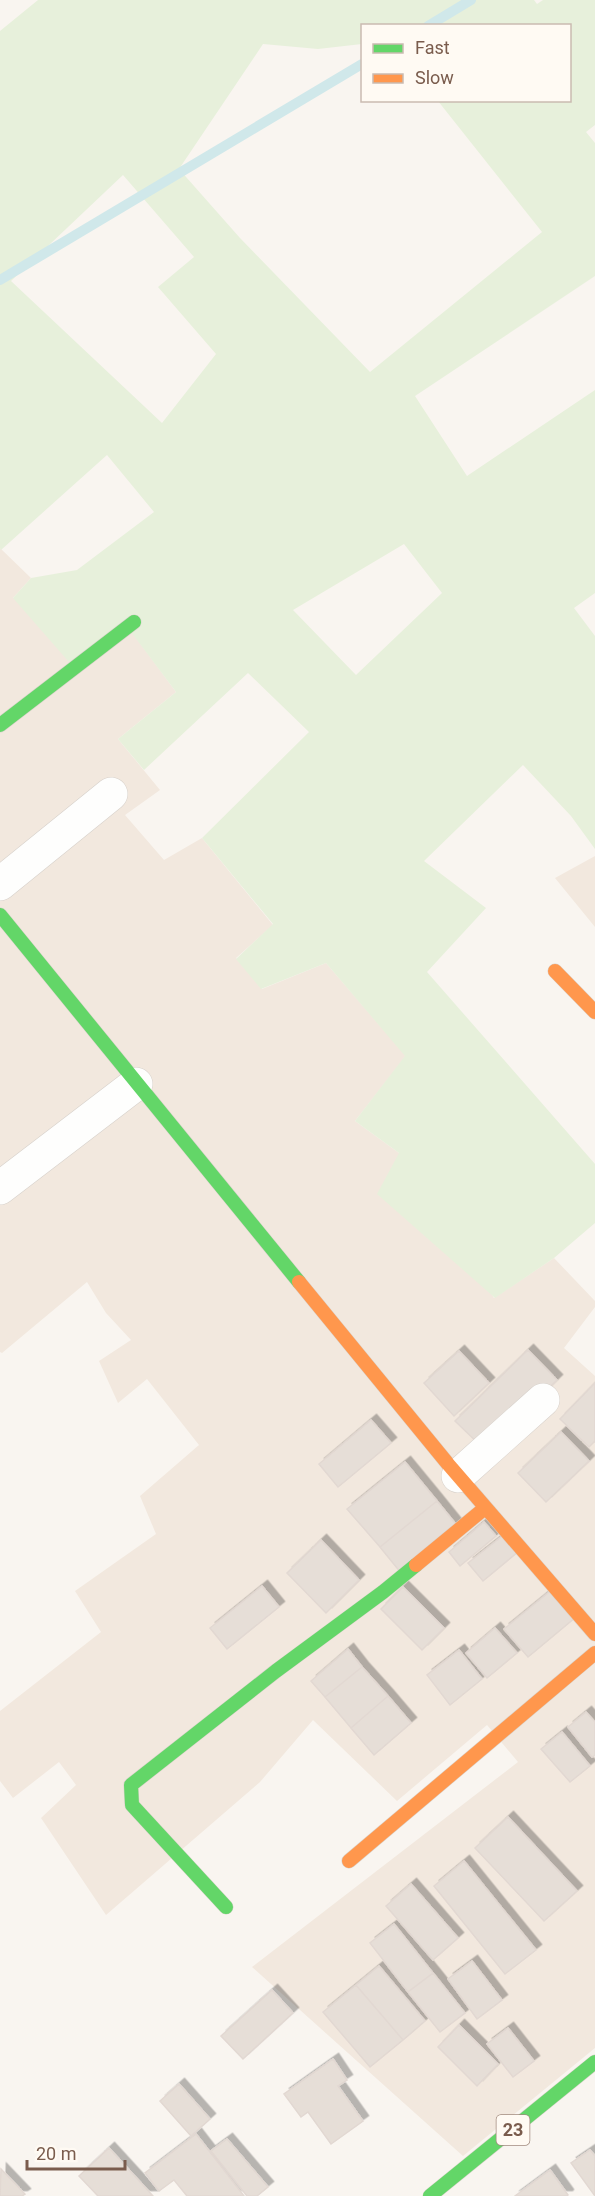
<svg xmlns="http://www.w3.org/2000/svg" width="595" height="2196" viewBox="0 0 595 2196" font-family="Roboto,sans-serif">
	<style>
		.residential { fill: #f2e8de }
		.green { fill: #e7f0db; fill-rule: evenodd }
		.lines { fill: none; stroke-linecap: round; stroke-linejoin: round }
		.stream { stroke: #d0e8ea; stroke-width: 10 }
		.building { fill: #e6ded7; stroke: #e2d8d2; stroke-width: 1.5; filter: url(#shadow) }
		.street-casing { stroke: #d7d1cb; stroke-width: 34 }
		.fast-casing { stroke: #d9d2cb; stroke-width: 15 }
		.slow-casing { stroke: #d9d2cb; stroke-width: 15 }
		.street { stroke: #fefefd; stroke-width: 33 }
		.fast { stroke: #63d668; stroke-width: 14 }
		.slow { stroke: #ff974d; stroke-width: 14 }
		.labels { text-anchor: middle; stroke-width: 5; stroke-linejoin: round; paint-order: stroke }
		.shield { fill: #fffaf3; stroke: #a28b7f; stroke-width: 1.5 }
		.shield-label { font-size: 18px; font-weight: bold; fill: #7a5c4d }
	</style>
	<defs>
		<filter id="shadow"><feDropShadow dx="5.5" dy="-5.5" stdDeviation="0" flood-color="#0004"/></filter>
	</defs>
	<rect width="100%" height="100%" fill="#f9f5f0"/>
	<!-- residential -->
	<path class="residential" d="M0,548l31,30 -18,20 112,25 51,69 -58,47 42,51 -35,25 39,45 38,-22 71,87 -37,33 26,31 64,-26 80,93 -51,65 44,32 95,145 60,-40 41,43v6l-31,41 31,28v672l-132,108 -211,-189 266,-205 -31,-37 -90,76 -84,-81 -53,62 -154,133 -65,-97 35,-33 -17,-23 -46,36 -13,-17v-70l101,-79 -26,-41 81,-57 -16,-38 59,-51 -52,-66 -29,24 -19,-42 32,-21 -25,-27 -19,-31 -85,71 -2,-1z
		M595,856v71l-40,-49z"/>
	<!-- green -->
	<path class="green" d="M38,0h496l3,4 6,-4h52v125l-9,7 9,11v133l-180,120 52,80 128,-86v203l-21,15 21,28v213l-24,-33 -48,-51 -99,96 62,47 -59,64 168,192v59l-41,35 -59,40 -118,-104 22,-41 -44,-32 50,-65 -79,-93 -65,26 -25,-30 37,-35 -71,-86 107,-106 -61,-59 -104,97 -26,-31 58,-47 -51,-68 -56,38 -56,-64 18,-20 46,-8 77,-58 -47,-57 -106,95 -1,-2v-517zM362,26h208v74l-132,1 104,131 -172,140 -130,-134 -61,-69 84,-125 55,5 44,-5zM123,175l71,82 -36,30 58,67 -54,69 -151,-142zM404,544l38,49 -86,82 -63,-65z"/>
	<g class="lines">
		<!-- stream -->
		<path class="stream" d="M428,26l43,-26
			M0,280l362,-216"/>
	</g>
	<!-- building -->
	<path class="building" d="M528,1350l29,30 -72,70 -30,-29z
		M459,1351l30,32 -35,33 -30,-33z
		M595,1383v58l-6,6 -29,-28z
		M371,1420l20,23 -53,44 -19,-23z
		M561,1432l28,29 -43,41 -28,-29z
		M405,1462l32,39 -57,46 -33,-38z
		M437,1501l21,26 -57,46 -21,-26z
		M484,1522l12,14 -36,30 -11,-14z
		M505,1534l14,17 -36,30 -15,-18z
		M321,1540l38,40 -33,33 -39,-40z
		M262,1586l17,21 -52,42 -17,-21z
		M403,1587l41,41 -22,22 -41,-41z
		M553,1589l23,28 -48,40 -24,-28z
		M495,1628l22,25 -30,25 -21,-25z
		M348,1649l14,18 -37,30 -14,-16z
		M459,1650l23,29 -32,26 -23,-30z
		M362,1667l26,29 -37,32 -26,-31z
		M388,1696l23,27 -37,32 -23,-27z
		M586,1712l9,10v33l-3,2 -24,-30z
		M562,1732l28,34 -20,16 -29,-33z
		M508,1817l69,74 -33,30 -69,-73z
		M464,1861l72,89 -31,24 -71,-88z
		M411,1884l47,54 -25,22 -47,-54z
		M394,1924l39,49 -25,19 -38,-49z
		M472,1961l30,39 -25,19 -29,-40z
		M379,1966l46,55 -22,19 -47,-55z
		M433,1973l32,40 -25,19 -32,-40z
		M356,1985l47,55 -33,27 -47,-55z
		M272,1990l21,23 -50,46 -22,-23z
		M459,2025l39,39 -21,22 -39,-39z
		M508,2028l26,33 -21,16 -26,-33z
		M333,2059l14,21 -9,6 25,35 -32,23 -23,-32 -7,5 -17,-23z
		M179,2084l31,35 -19,17 -31,-35z
		M196,2134l48,62h-57l-13,-16 -15,11 -14,-18z
		M227,2139l41,48 -11,9h-10l-36,-45z
		M109,2148l44,48h-55l-19,-20z
		M590,2150l5,6v40l-24,-33z
		M1,2169l24,25 -3,2h-22z
		M550,2170l18,25 -1,1h-52z"/>
	<g class="lines">
		<!-- street casing -->
		<g class="street-casing">
			<path id="street" d="M0,884l111,-90
				M0,1188l136,-104
				M458,1476l85,-76"/>
		</g>
		<!-- fast casing -->
		<g class="fast-casing">
			<path id="fast" d="M0,725l134,-103
				M0,915l299,367
				M226,1907l-94,-102 -1,-20 145,-114 107,-79 33,-27
				M430,2196l165,-134"/>
		</g>
		<!-- slow casing -->
		<g class="slow-casing">
			<path id="slow" d="M555,971l40,41
				M299,1282l149,182 147,170
				M416,1565l69,-57
				M349,1861l246,-208"/>
		</g>
		<!-- street -->
		<use href="#street" class="street"/>
		<!-- fast -->
		<use href="#fast" class="fast"/>
		<!-- slow -->
		<use href="#slow" class="slow"/>
	</g>
	<g class="labels">
		<!-- shield labels -->
		<rect class="shield" x="496.5" y="2115" width="33" height="30" rx="4.5"/>
		<g class="shield-label">
			<text x="513" y="2136">23</text>
		</g>
	</g>
	<!-- legend -->
	<rect x="361" y="24" width="210" height="78" fill="#fffaf3" stroke="#cabbb1" stroke-width="1.5"/>
	<rect x="373" y="44" width="30" height="9" fill="#63d668" stroke="#cabbb1" stroke-width="1.5"/>
	<text x="415" y="54" font-size="18" fill="#7a5c4d">Fast</text>
	<rect x="373" y="74" width="30" height="9" fill="#ff974d" stroke="#cabbb1" stroke-width="1.5"/>
	<text x="415" y="84" font-size="18" fill="#7a5c4d">Slow</text>
	<!-- scale -->
	<path d="M27 2160v9h98v-9" fill="none" stroke="#7a5c4d" stroke-width="3"/>
	<text x="36" y="2160" font-size="18" fill="#7a5c4d" stroke="#fffaf3" stroke-width="4.5" paint-order="stroke">20 m</text>
</svg>
